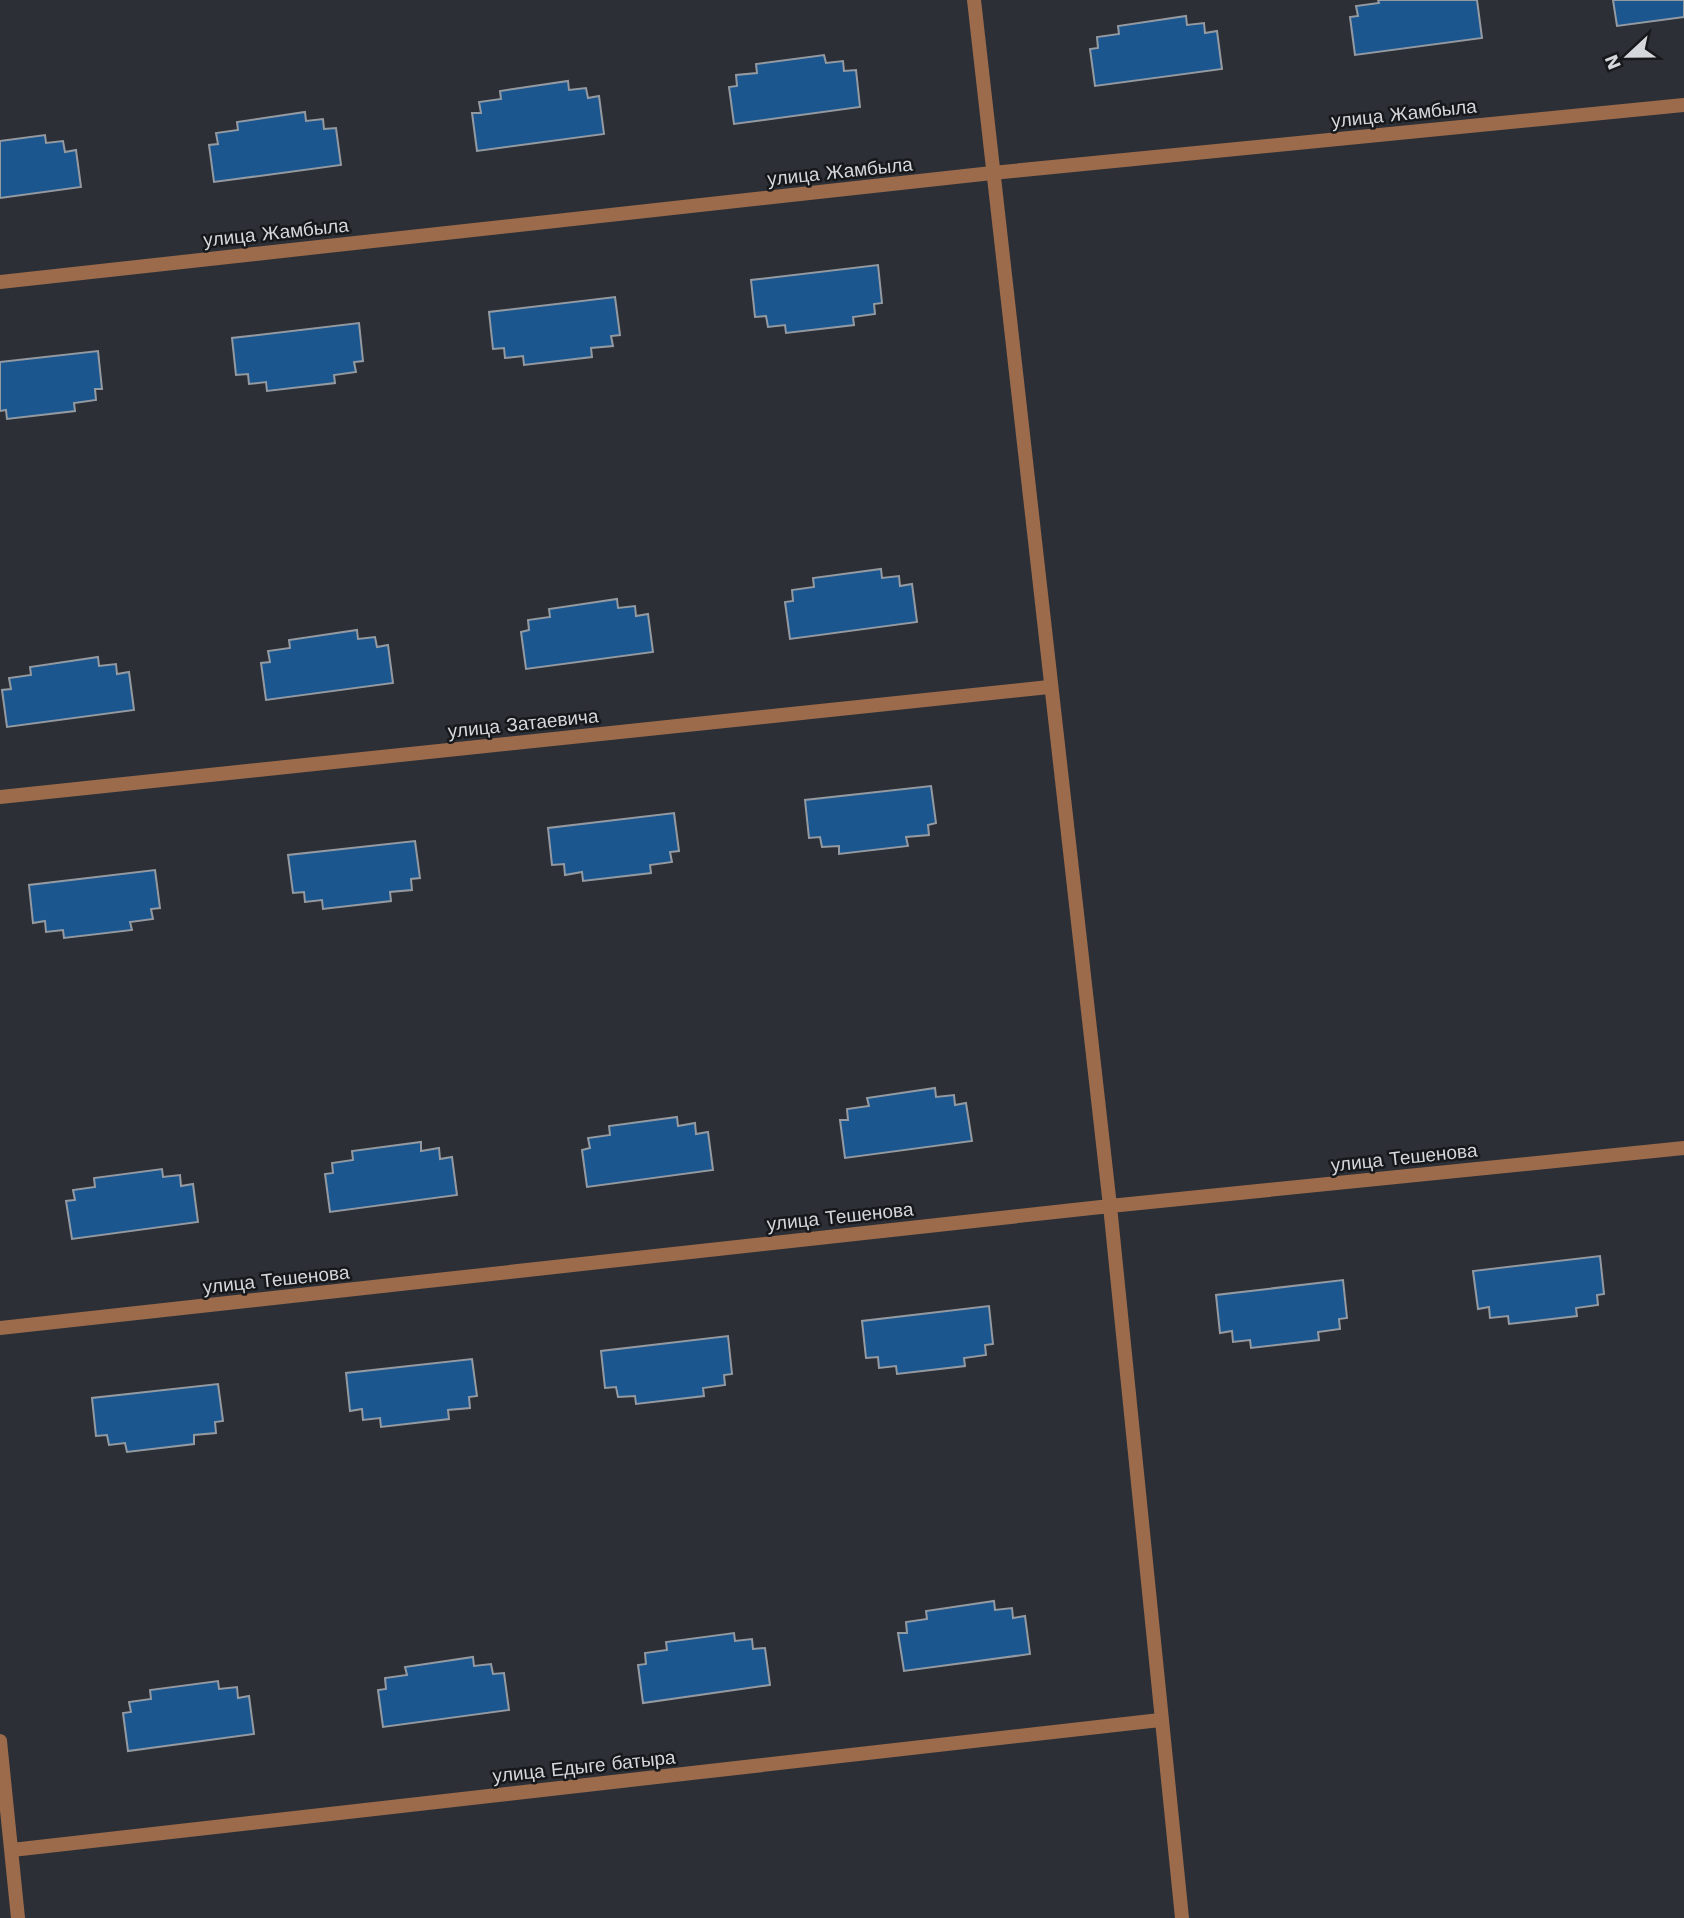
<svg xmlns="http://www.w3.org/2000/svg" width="1684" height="1918" viewBox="0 0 1684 1918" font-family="'Work Sans',sans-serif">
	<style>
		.building { fill: #1c568f; stroke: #949aa1; stroke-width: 2 }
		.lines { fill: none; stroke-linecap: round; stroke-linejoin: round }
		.minor { stroke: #9c6b4c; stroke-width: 14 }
		.labels { text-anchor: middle; stroke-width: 5; stroke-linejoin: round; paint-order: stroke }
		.street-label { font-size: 19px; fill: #d4d7db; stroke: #16181b }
	</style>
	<rect width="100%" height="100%" fill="#2c3036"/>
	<!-- building -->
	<path class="building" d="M1378,0h99l5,38 -127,17 -5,-38 8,-1 -2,-10 23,-3z
		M1613,0h71v17l-67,9z
		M1186,16l1,9 17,-2 1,10 12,-2 5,38 -127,17 -5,-37 8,-1 -1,-11 22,-3 -1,-8z
		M824,55l2,8 17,-2 1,10 12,-1 4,37 -126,17 -5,-37 8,-1 -1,-11 21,-2 -1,-9z
		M568,81l1,9 17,-2 2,10 11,-2 5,38 -127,17 -5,-38h9l-2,-11 22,-3 -1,-8z
		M305,112l1,9 17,-2 1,10 12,-1 5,37 -127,17 -5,-37 9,-1 -2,-11 22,-3 -1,-8z
		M45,135l1,8 17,-2 2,11 11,-2 5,37 -81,11v-57z
		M878,265l4,38 -8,1 1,10 -22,3 1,8 -68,8 -1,-8 -17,2 -2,-11 -11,1 -4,-37z
		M615,297l5,38 -9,1 2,10 -22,2 1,9 -68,8 -1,-9 -18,2 -1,-10 -11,1 -4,-37z
		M359,323l4,38 -9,1 2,10 -22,3 1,8 -68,8 -1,-9 -17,2 -1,-10 -12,1 -4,-37z
		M98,351l4,38h-7l1,11 -22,3 1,8 -68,8 -1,-9 -6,1v-49z
		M881,569l1,9 17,-2 1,10 12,-2 5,38 -127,17 -5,-37 8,-1 -1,-11 22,-3 -1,-9z
		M617,599l1,9 17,-2 1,10 12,-2 5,38 -127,17 -5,-37 8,-2 -1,-10 22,-3 -1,-8z
		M357,630l1,9 17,-2 2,10 11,-2 5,38 -127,17 -5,-37 9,-1 -2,-11 22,-3 -1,-8z
		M98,657l1,9 17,-2 1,10 12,-2 5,38 -127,17 -5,-37 9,-1 -2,-11 22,-3 -1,-8z
		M931,786l5,37 -8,2 1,10 -23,2 2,9 -69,8v-8l-17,1 -2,-10 -11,1 -4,-38z
		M674,813l5,38 -9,1 2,10 -22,3 1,8 -68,8 -1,-9 -17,3 -1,-11 -12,1 -4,-37z
		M415,841l5,37 -9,1 1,11 -22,2 1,9 -68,8 -1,-9 -17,2 -1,-10 -11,1 -5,-38z
		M155,870l5,38 -9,1 2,10 -23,3 2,8 -68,8 -1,-8 -17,2 -1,-11 -12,2 -4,-38z
		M935,1088l1,9 18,-2 1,10 11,-2 6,38 -127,17 -5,-38h8l-1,-11 22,-3 -2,-8z
		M677,1117l1,9 17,-3 1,11 12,-2 5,38 -126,17 -5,-37 8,-2 -2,-10 22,-3 -1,-9z
		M421,1142v9l18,-3 1,11 12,-2 5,38 -127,17 -5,-38 8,-1 -1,-10 21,-3 -1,-9z
		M162,1169l1,8 17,-2 1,11 12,-2 5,38 -126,17 -6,-38 9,-1 -2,-10 22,-3 -1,-9z
		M1600,1256l4,38 -7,1 1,10 -22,3 1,8 -68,8 -1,-8 -18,2 -1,-11 -11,2 -5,-38z
		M1343,1280l4,38 -8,1 1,10 -22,3 1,8 -68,8 -1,-8 -17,2 -1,-11 -12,2 -4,-38z
		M989,1306l4,38 -8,1 1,10 -22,3 1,8 -68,8 -1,-8 -17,2 -1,-11 -12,1 -4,-37z
		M728,1336l4,38 -8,1 1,10 -22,3 1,8 -68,8 -1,-8 -17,1 -2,-10 -11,1 -4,-37z
		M472,1359l5,37 -8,1 1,11 -22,2 1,9 -68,8 -1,-9 -17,2 -1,-11 -12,2 -4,-38z
		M218,1384l5,37 -8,1 1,11 -22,2v9l-67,8 -2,-9 -16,2 -2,-10 -11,1 -4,-38z
		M994,1601l1,9 17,-2 1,10 12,-2 5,38 -126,17 -6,-38h9l-1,-11 21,-3 -1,-8z
		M734,1633l1,8 17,-2 1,10 12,-1 5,37 -127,18 -5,-38 8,-1 -1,-11 22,-3 -1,-8z
		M473,1657l1,9 17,-2 2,10 11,-1 5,37 -126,17 -5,-37 8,-1 -1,-11 22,-3 -2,-8z
		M218,1681l1,8 18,-2 1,11 11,-2 5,38 -126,17 -5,-38 8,-1 -2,-10 22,-3 -1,-9z"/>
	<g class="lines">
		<!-- minor -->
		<path class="minor" d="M974,0l136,1206 72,712
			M0,282l992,-109 692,-68
			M0,797l1049,-110
			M0,1328l1110,-122 574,-58
			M0,1741l18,177
			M12,1850l1148,-130"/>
	</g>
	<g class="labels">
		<!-- street labels -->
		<g class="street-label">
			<text transform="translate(1404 113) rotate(-6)" y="7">улица Жамбыла</text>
			<text transform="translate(840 171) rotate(-6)" y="7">улица Жамбыла</text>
			<text transform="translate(276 232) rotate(-6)" y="7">улица Жамбыла</text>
			<text transform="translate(523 723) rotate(-6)" y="7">улица Затаевича</text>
			<text transform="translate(1404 1157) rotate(-6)" y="7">улица Тешенова</text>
			<text transform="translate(840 1216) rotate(-6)" y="7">улица Тешенова</text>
			<text transform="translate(276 1279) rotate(-6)" y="7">улица Тешенова</text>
			<text transform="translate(584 1766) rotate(-6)" y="7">улица Едыге батыра</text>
		</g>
	</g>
	<!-- north arrow -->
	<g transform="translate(1628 56) rotate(248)" stroke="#16181b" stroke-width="5" paint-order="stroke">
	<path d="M0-5L12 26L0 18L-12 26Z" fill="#d4d7db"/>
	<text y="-10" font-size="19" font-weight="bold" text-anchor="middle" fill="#d4d7db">N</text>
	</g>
</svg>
